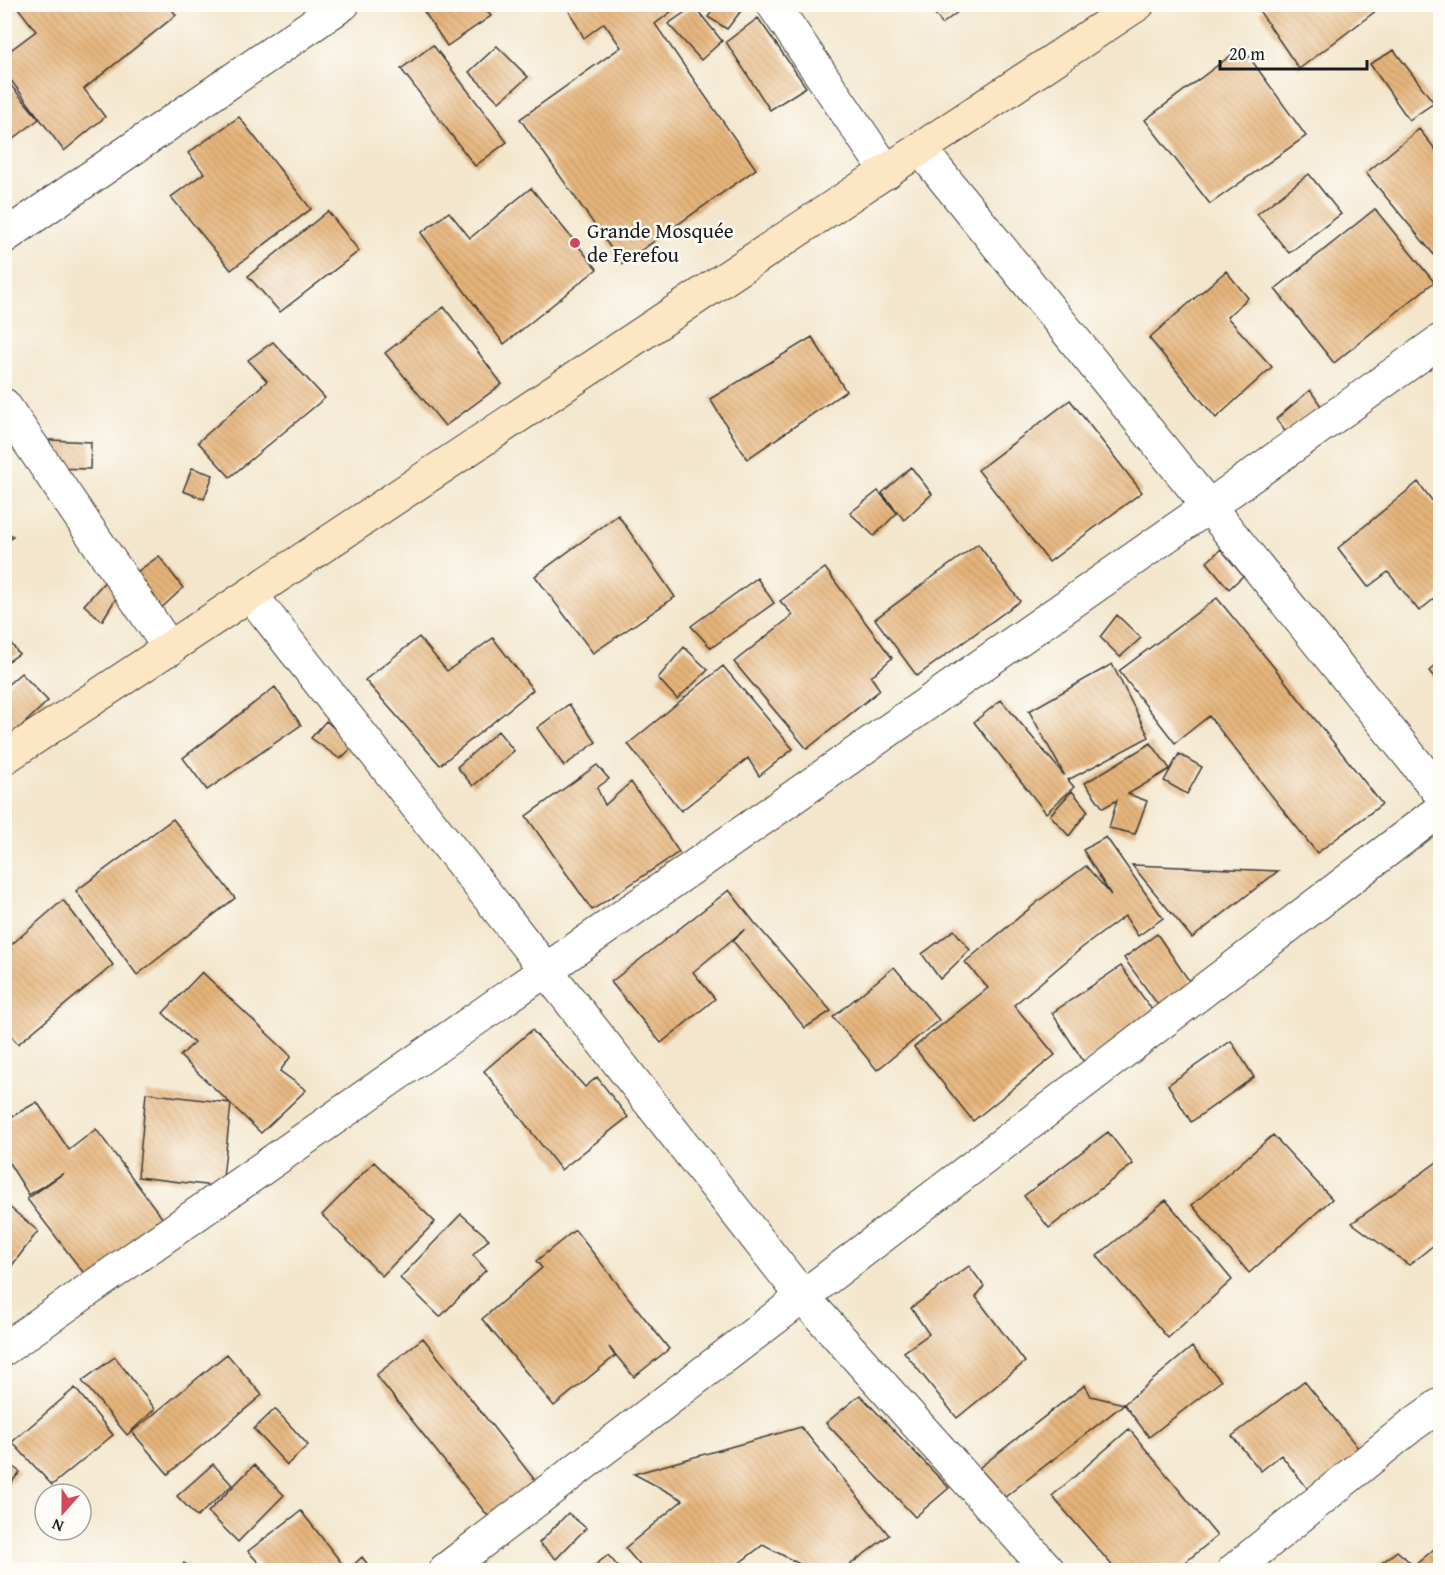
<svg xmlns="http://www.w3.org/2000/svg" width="1445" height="1575" viewBox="0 0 1445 1575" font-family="'Gentium Book Plus',serif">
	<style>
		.building { fill: url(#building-back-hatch) }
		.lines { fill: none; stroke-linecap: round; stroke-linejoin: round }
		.minor-casing { stroke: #3c3a36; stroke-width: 35 }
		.secondary-casing { stroke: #3c3a36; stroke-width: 35 }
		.minor { stroke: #fff; stroke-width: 33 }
		.secondary { stroke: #fce6c4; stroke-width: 33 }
		.poi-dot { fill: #d1495b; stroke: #fdfcf7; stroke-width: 2 }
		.labels { text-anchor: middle; stroke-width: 5; stroke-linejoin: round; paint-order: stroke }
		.poi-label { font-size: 21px; fill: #1c1c1c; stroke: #fdfcf7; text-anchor: start }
	</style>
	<defs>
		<pattern id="building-back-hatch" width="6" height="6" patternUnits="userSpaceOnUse" patternTransform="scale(1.5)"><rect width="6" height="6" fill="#e5b47a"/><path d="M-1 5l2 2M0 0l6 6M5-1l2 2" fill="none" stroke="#c49a69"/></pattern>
	</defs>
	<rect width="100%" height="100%" fill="#fdfcf7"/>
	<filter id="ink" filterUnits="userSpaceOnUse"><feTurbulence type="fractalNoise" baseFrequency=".0167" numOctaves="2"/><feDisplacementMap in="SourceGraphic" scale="12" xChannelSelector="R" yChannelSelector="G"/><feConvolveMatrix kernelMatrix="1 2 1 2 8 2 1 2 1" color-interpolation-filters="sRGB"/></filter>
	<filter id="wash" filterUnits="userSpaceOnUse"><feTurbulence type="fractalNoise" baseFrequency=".008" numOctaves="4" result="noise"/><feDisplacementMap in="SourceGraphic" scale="24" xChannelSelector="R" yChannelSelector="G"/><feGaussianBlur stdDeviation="1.35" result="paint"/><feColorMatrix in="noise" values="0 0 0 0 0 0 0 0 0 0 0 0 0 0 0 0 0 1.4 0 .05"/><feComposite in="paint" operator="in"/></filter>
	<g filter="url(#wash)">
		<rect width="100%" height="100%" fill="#f3e6cc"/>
		<g id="blocks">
			<!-- building -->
			<path class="building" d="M15,4h153l8,11 -92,74 21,28 -41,34 -60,-80v-16l32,-24z
				M419,4h63l9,12 -44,30z
				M575,4h106l-26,20 101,145 -134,95 -102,-145 101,-72 -17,-24 -20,15 -16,-29z
				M717,4h24l3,3 -17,22 -19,-12z
				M928,4h40l-26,20z
				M1270,4h115l-86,65 -39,-57z
				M694,6l28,35 -21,19 -33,-36z
				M758,18l48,69 -36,23 -44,-68z
				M433,45l74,97 -32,24 -74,-97z
				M497,46l31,31 -29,25 -30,-30z
				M1242,47l64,89 -96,68 -65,-84z
				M1394,50l40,53 -25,17 -39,-56z
				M4,77l35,42 -35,27z
				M239,117l72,92 -80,61 -60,-73 33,-24 -16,-20z
				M1419,129l21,26v107l-74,-89z
				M1309,174l32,40 -52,39 -32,-39z
				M531,188l66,81 -93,75 -83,-111 28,-21 21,26z
				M1375,209l59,73 -100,81 -59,-74z
				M328,211l31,40 -79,61 -32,-36z
				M1226,271l22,27 -21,19 45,50 -56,51 -67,-80z
				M444,307l58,77 -57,42 -60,-73z
				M812,337l34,54 -99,68 -37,-60z
				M273,342l52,56 -95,79 -32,-35 69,-61 -19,-21z
				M1310,390l18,26 -37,23 -15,-20z
				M1070,400l72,92 -93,70 -71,-92z
				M50,440l41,2 -1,27 -41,-1z
				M911,467l21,27 -28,26 -22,-27z
				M192,468l21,7 -9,24 -21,-8z
				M1418,482l22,29v83l-21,17 -31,-39 -20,15 -30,-39z
				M878,491l19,22 -23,23 -24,-23z
				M618,515l57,82 -82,56 -58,-77z
				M4,530l9,6 -9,12z
				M978,544l42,57 -103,75 -42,-57z
				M1221,549l22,27 -14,13 -22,-27z
				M159,556l24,32 -28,26 -29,-34z
				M825,568l67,90 -21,19 9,13 -73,59 -73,-87 59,-47 -13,-14z
				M109,577l14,10 -21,34 -18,-16z
				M757,578l17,25 -63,45 -20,-22z
				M1217,598l56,68 109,138 -65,49 -108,-137 -34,27 -56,-72z
				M1117,615l24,23 -21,19 -20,-20z
				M4,634l15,20 -15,10z
				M419,637l28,34 46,-33 40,52 -93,75 -75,-85z
				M684,647l24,23 -31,29 -19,-21z
				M1440,661v23l-11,-13z
				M1112,664l37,73 -81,43 6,7 -28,26 -72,-91 27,-22 64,76 -36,-65z
				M723,666l70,83 -34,27 -11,-18 -67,53 -53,-67z
				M21,673l27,28 -38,36 -6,-7v-42z
				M275,687l26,38 -94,65 -24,-32z
				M569,704l27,38 -32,24 -27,-38z
				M326,721l28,25 -14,13 -29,-21z
				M498,731l16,20 -41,35 -16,-19z
				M1151,743l19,26 -42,25 19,7 -12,33 -26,-6 8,-28 -14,8 -18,-25z
				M1179,754l23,13 -15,27 -23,-13z
				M597,765l12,14 -12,9 8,17 26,-23 48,70 -87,58 -66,-94z
				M1072,791l16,20 -19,25 -19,-21z
				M173,819l62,79 -98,77 -61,-84z
				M1106,837l57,81 -25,18 -13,-20 -42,31 -69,58 41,50 -82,66 -59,-74 74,-59 -23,-26 76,-63 45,-33 25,29 -28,-45z
				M1132,865l146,6 -86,67z
				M729,890l25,32 77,89 -26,17 -72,-87 12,-12 -52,43 22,27 -54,44 -50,-61z
				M63,900l50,65 -95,79 -14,-16v-77z
				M954,930l16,20 -30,29 -18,-25z
				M1157,934l35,51 -31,24 -37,-51z
				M1121,966l36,51 -73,45 -32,-49z
				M894,967l45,53 -62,50 -44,-53z
				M202,972l89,84 -11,15 26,19 -45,43 -30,-29 -9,83 -84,-10 8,-84 84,10 -50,-47 14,-13 -31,-30z
				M532,1030l53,57 12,-10 31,40 -67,53 -77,-99z
				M1231,1041l23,36 -63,45 -23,-37z
				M37,1102l32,48 27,-21 73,98 -77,57 -65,-85 37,-26 -35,22 -25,-40v-34z
				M1108,1132l25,32 -84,64 -25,-32z
				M1273,1135l59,64 -83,74 -57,-68z
				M1440,1160v80l-31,25 -57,-42z
				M374,1162l61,60 -53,54 -60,-61z
				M1166,1200l66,80 -64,58 -71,-82z
				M7,1205l31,26 -34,45v-68z
				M461,1214l28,25 -16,16 13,15 -46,47 -40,-39z
				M575,1230l94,119 -35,28 -25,-30 6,9 -61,50 -72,-87 60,-51 -6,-7z
				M969,1266l15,20 -8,11 49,65 -68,56 -53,-66 25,-18 -18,-26z
				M423,1338l118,150 -46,37 -119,-150z
				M1192,1347l29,34 -72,56 -25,-33z
				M227,1354l35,41 -94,79 -36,-42z
				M115,1357l40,52 -28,26 -45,-54z
				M1304,1381l60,74 -52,39 -31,-39 -20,16 -29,-35z
				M1085,1385l6,11 33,8 -119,93 -26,-29z
				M75,1388l38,47 -61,50 -40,-43z
				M860,1395l89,93 -34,29 -89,-94z
				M275,1409l33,36 -21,20 -33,-36z
				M801,1427l88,108 -46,35h-32l-48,-25 -33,25h-86l-19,-22 58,-48 -49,-26z
				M1129,1429l88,107 -41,34h-60l-64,-74z
				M4,1460l16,12 -16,19z
				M213,1464l19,21 -35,32 -20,-21z
				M254,1465l30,30 -46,47 -30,-30z
				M301,1511l46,59h-82l-17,-19z
				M568,1513l18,15 -30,31 -17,-16z
				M1440,1544v26h-67l24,-19 17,15z
				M608,1555l13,15h-32z
				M362,1557l10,13h-24z
				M184,1563l10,7h-15z"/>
		</g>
	</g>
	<g filter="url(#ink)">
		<use href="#blocks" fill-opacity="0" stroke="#3c3a36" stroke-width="1.5"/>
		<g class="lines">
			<!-- minor casing -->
			<g class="minor-casing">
				<path id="minor" d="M773,4l114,168
					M921,150l519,643
					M4,237l339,-233
					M4,405l166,244
					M251,595l552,702 245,273
					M4,1349l1204,-842 232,-166
					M445,1570l995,-760
					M1234,1570l178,-145 28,-20"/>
			</g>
			<!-- secondary casing -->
			<g class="secondary-casing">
				<path id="secondary" d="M4,758l1134,-754"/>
			</g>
			<!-- minor -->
			<use href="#minor" class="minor"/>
			<!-- secondary -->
			<use href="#secondary" class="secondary"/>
		</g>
	</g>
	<!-- markers -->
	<circle class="poi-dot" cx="575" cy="243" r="6"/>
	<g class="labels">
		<!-- poi labels -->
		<g class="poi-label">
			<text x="587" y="238">Grande Mosquée<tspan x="587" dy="24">de Ferefou</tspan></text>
		</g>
	</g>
	<!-- margin -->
	<rect width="1445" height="1575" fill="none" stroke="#fdfcf7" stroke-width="24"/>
	<!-- north arrow -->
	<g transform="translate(63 1512) rotate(201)"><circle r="28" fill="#fdfcf7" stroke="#a3a29f" stroke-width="1.5"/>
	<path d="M0-4.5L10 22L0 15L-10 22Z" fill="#d1495b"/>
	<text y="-9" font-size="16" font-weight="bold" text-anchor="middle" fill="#1c1c1c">N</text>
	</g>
	<!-- scale -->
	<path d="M1220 60v9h147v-9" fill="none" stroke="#1c1c1c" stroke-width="3"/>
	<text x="1229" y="60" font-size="18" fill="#1c1c1c" stroke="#fdfcf7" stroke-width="4.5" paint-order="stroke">20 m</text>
</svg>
